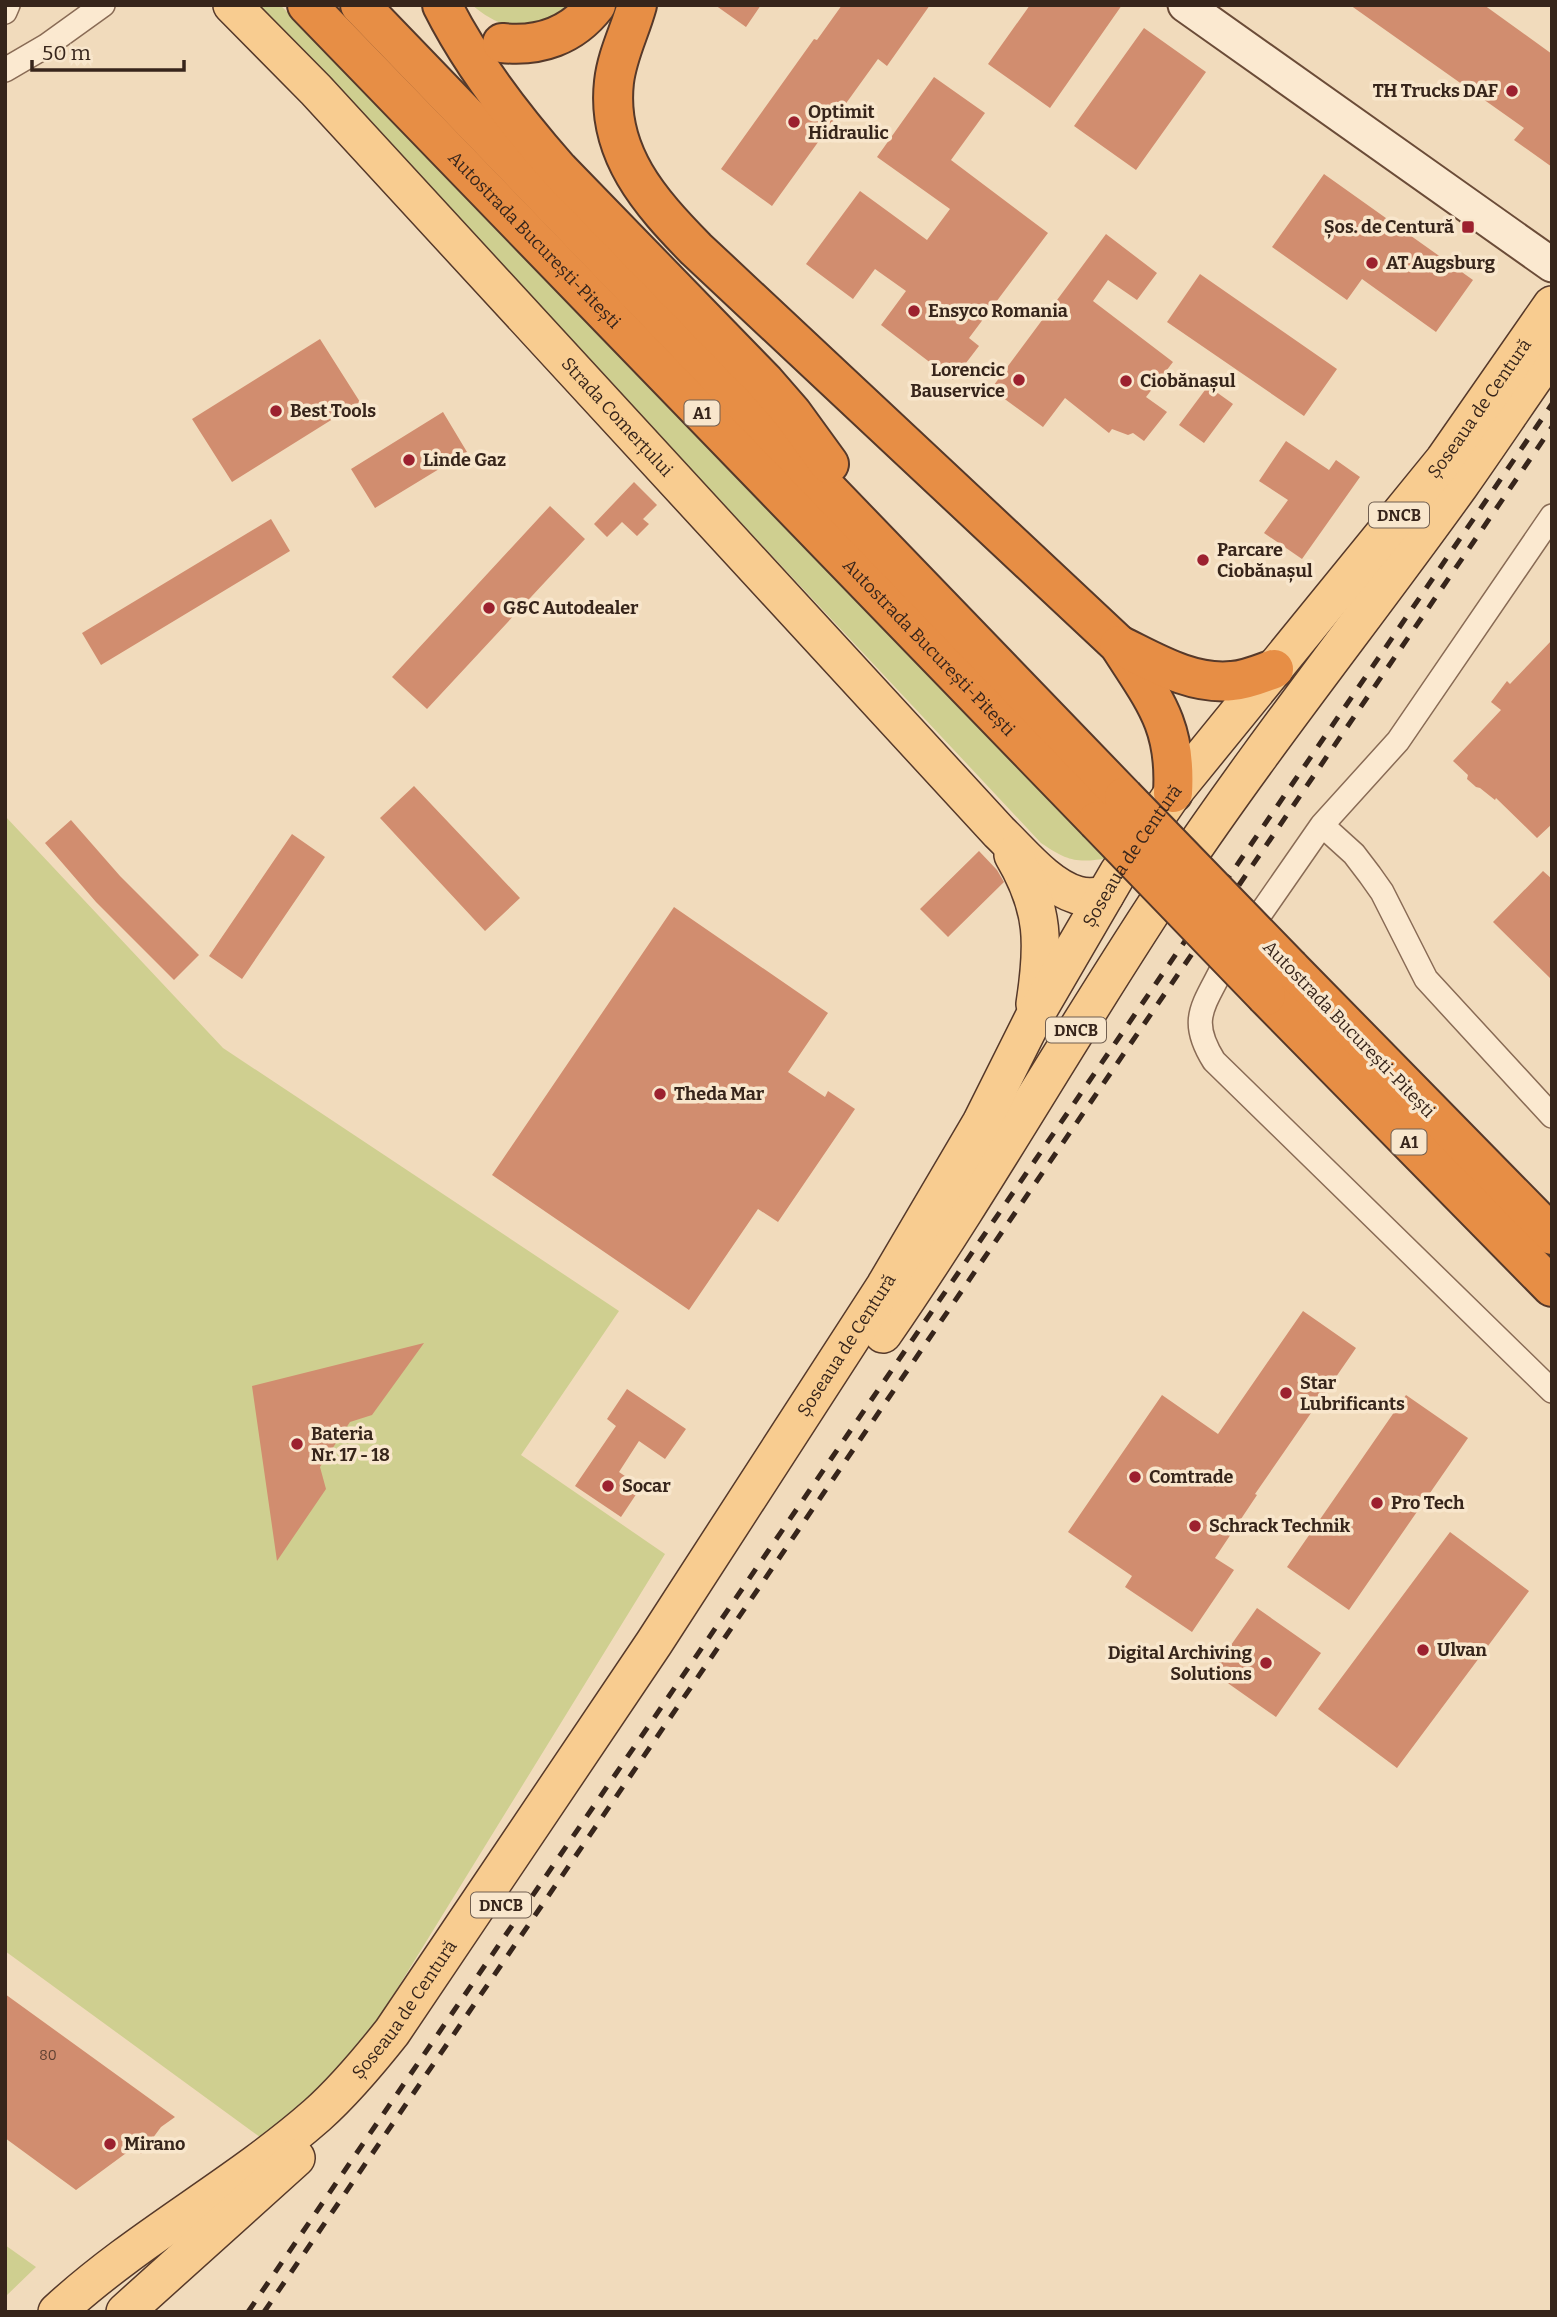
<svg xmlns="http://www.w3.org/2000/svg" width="1557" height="2317" viewBox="0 0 1557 2317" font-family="Bitter,serif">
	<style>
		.green { fill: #cfcf90 }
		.building { fill: #d18d6f }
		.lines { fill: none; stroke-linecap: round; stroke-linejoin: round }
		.street-casing { stroke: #896b55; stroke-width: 26 }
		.secondary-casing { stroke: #6b4c38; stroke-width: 37 }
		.primary-casing { stroke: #56392a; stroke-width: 40 }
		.highway-casing { stroke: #56392a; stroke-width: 42 }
		.street { stroke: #fbe9d0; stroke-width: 23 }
		.secondary { stroke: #fbe9d0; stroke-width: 33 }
		.primary { stroke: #f8cc90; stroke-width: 37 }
		.highway { stroke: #e78e45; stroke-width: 38 }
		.rail { stroke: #37251b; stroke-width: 5; stroke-dasharray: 12 12; stroke-linecap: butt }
		.highway-bridge-casing { stroke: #56392a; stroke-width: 42; stroke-linecap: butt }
		.highway-bridge { stroke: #e78e45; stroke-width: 38 }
		.poi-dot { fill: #9c212f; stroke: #f8e6cc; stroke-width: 2.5 }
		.labels { text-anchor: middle; stroke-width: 7; stroke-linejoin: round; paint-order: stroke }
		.number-label { font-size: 14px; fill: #5e3f30 }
		.shield { fill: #f8e6cc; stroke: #715f50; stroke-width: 2 }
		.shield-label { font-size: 16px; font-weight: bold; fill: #37251b }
		.poi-label { font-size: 18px; font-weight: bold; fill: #37251b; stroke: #f8e6cc; text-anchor: start }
		.street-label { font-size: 18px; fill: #37251b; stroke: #f8e6cc }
	</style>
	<rect width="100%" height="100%" fill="#f1dbbc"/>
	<!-- green -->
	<path class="green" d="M253,5h27l56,54 774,799c-33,5 -41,4 -69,-15l-720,-769z
		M472,5h106c-13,7 -30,19 -45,22 -22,4 -45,-8 -61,-22z
		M5,816l218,232 396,263 -98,144 144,99 -313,508 -88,78 -259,-189z
		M5,2245l31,22 -31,30z"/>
	<!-- building -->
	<path class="building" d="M715,5h46l-15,22z
		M842,5h88l-43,61 -9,-7 -106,147 -51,-37 93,-130 3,1z
		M1030,5h92l-72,103 -62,-44z
		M1350,5h134l68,49v113l-38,-27 10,-12z
		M1144,28l62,44 -70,98 -62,-44z
		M934,77l51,36 -34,47 97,73 -79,105 10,8 -26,34 -72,-55 25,-34 -31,-22 -22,30 -47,-35 54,-73 67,49 23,-31 -73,-52z
		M1324,174l149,106 -37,52 -74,-53 -15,21 -75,-53z
		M1106,234l51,39 -20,27 -29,-20 -15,21 80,61 -27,35 21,15 -23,29 -11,-8 -5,2 -16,-6 -3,4 -44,-35 -22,29 -52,-38z
		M1200,274l137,95 -33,47 -137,-94z
		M320,339l40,63 -128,80 -40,-63z
		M1208,386l25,18 -29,39 -25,-18z
		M443,412l24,40 -92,56 -24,-39z
		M1286,441l43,29 7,-10 24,17 -58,82 -38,-26 24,-33 -29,-19z
		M634,482l23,23 -14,14 6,5 -12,12 -15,-14 -15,15 -13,-13z
		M550,506l35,33 -158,170 -35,-32z
		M271,519l19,32 -189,114 -19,-32z
		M1552,640v184l-15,14 -41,-40 -1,2 -15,-12 -4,-1 -9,-8 1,-4 -15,-14 48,-51 -10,-8 16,-21 3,3z
		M414,786l106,112 -35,33 -105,-113z
		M71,820l49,56 79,79 -25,25 -78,-78 -51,-59z
		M292,834l33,23 -83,122 -33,-23z
		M979,851l18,19 7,12 -56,55 -28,-28z
		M1543,871l9,8v101l-59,-58z
		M674,907l154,106 -40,59 37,25 3,-6 27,18 -77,113 -20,-13 -69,101 -197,-135z
		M1303,1311l53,37 -101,146 2,1 -42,63 19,12 -42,62 -67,-45 7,-11 -64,-44 94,-137 56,39z
		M424,1343l-52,72 -22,7 -30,45 6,22 -49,72 -25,-175z
		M627,1389l59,40 -21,30 -26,-18 -20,31 22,15 -20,30 -46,-31 41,-60 -9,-7z
		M1406,1395l62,43 -119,172 -62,-43z
		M1450,1532l79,59 -132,177 -79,-59z
		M1257,1608l64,45 -45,64 -64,-45z
		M5,1994l170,123 -14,10 -20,27 -8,-6 -57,42 -71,-52z"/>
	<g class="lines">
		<!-- street casing -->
		<g class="street-casing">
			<path id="street" d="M5,12l3,-7
				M5,70l41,-24 57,-41
				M1552,516l-154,225 -76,84 -100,144c-20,39 -33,52 -8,92l338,330
				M1322,825l32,29 16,21 12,17 44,87 126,137"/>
		</g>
		<!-- secondary casing -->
		<g class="secondary-casing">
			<path id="secondary" d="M1185,5l367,260"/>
		</g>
		<!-- primary casing -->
		<g class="primary-casing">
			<g id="primary">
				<path id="s1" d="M232,5l84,85 683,742c23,22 48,54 78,63 10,3 19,2 28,0"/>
				<path d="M1013,855c32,54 31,90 22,149"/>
				<path d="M883,1334c103,-149 191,-307 292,-458 90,-134 191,-260 285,-391 31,-44 61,-89 92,-133"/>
				<path id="s2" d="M57,2312c80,-74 178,-125 260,-197 28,-25 52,-54 75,-83l262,-389 231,-357 96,-163 52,-104 85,-146 55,-80 271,-333 108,-155"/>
				<path d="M125,2312l171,-154"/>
			</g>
		</g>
		<!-- highway casing -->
		<g class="highway-casing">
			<g id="highway">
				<path id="s3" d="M307,5l790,816"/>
				<path d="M360,5l764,792"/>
				<path d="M442,5c30,60 73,115 117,165l206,212 27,31 37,51"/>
				<path d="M637,5c-7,26 -20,50 -23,77 -8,71 36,120 82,167l423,396c35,55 58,80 54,148"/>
				<path d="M502,43c37,4 70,-7 94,-38"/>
				<path d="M1119,645c35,17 72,40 113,36 15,-1 28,-7 42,-12"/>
				<path d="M1290,968l262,267"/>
				<path d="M1266,996l286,291"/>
			</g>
		</g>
		<!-- street -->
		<use href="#street" class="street"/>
		<!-- secondary -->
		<use href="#secondary" class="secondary"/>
		<!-- primary -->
		<use href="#primary" class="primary"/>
		<!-- highway -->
		<use href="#highway" class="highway"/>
		<!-- rail -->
		<path class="rail" d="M248,2312l1304,-1908
			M264,2312l1288,-1885"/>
		<!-- highway-bridge casing -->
		<g class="highway-bridge-casing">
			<path id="highway-bridge" d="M1124,797l166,171
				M1097,821l169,175"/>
		</g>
		<!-- highway-bridge -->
		<use href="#highway-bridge" class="highway-bridge"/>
	</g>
	<!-- markers -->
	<g class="poi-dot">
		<circle cx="1512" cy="91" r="7"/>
		<circle cx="794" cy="122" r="7"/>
		<rect x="1461" y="220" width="14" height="14" rx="3.5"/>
		<circle cx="1372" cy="263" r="7"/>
		<circle cx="914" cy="311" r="7"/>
		<circle cx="1019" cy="380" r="7"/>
		<circle cx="1126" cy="381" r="7"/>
		<circle cx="276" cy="411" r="7"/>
		<circle cx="409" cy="460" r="7"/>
		<circle cx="1203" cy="560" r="7"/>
		<circle cx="489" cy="608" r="7"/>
		<circle cx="660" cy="1094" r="7"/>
		<circle cx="1286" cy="1393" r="7"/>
		<circle cx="297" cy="1444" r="7"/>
		<circle cx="1135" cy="1477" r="7"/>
		<circle cx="608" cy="1486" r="7"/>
		<circle cx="1377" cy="1503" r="7"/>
		<circle cx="1195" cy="1526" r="7"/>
		<circle cx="1423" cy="1650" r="7"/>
		<circle cx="1266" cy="1663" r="7"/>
		<circle cx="110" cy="2144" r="7"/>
	</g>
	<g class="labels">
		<!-- number labels -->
		<g class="number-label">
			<text x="48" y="2060">80</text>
		</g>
		<!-- shield labels -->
		<g class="shield">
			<rect x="684.5" y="400.5" width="35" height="25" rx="5"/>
			<rect x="1369" y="502.5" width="60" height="25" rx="5"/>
			<rect x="1046" y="1017.5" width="60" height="25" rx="5"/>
			<rect x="1391.5" y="1129.5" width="35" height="25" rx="5"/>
			<rect x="471" y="1892.5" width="60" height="25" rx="5"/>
		</g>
		<g class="shield-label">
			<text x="702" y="419">A1</text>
			<text x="1399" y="521">DNCB</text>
			<text x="1076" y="1036">DNCB</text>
			<text x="1409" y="1148">A1</text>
			<text x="501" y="1911">DNCB</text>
		</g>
		<!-- poi labels -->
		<g class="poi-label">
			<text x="1498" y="97" text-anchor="end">TH Trucks DAF</text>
			<text x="808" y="118">Optimit<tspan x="808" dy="21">Hidraulic</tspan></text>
			<text x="1454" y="233" text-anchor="end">Șos. de Centură</text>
			<text x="1386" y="269">AT Augsburg</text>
			<text x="928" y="317">Ensyco Romania</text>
			<text x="1005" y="376" text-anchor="end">Lorencic<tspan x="1005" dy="21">Bauservice</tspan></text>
			<text x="1140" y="387">Ciobănașul</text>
			<text x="290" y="417">Best Tools</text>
			<text x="423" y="466">Linde Gaz</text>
			<text x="1217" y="556">Parcare<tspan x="1217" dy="21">Ciobănașul</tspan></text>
			<text x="503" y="614">G&amp;C Autodealer</text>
			<text x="674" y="1100">Theda Mar</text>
			<text x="1300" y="1389">Star<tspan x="1300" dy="21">Lubrificants</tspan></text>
			<text x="311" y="1440">Bateria<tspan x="311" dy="21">Nr. 17 - 18</tspan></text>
			<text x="1149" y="1483">Comtrade</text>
			<text x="622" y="1492">Socar</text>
			<text x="1391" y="1509">Pro Tech</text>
			<text x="1209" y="1532">Schrack Technik</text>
			<text x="1437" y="1656">Ulvan</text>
			<text x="1252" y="1659" text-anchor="end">Digital Archiving<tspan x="1252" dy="21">Solutions</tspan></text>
			<text x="124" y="2150">Mirano</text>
		</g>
		<!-- street labels -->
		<g class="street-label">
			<text dy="6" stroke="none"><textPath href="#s3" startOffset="327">Autostrada București-Pitești</textPath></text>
			<text dy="6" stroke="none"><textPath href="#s2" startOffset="2396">Șoseaua de Centură</textPath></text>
			<text dy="6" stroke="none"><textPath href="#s1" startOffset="564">Strada Comerțului</textPath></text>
			<text dy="6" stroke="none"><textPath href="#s3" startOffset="894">Autostrada București-Pitești</textPath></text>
			<text dy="6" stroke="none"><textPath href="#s2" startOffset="1829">Șoseaua de Centură</textPath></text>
			<text transform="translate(1349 1029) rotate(46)" y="6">Autostrada București-Pitești</text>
			<text dy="6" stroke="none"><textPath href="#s2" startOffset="1262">Șoseaua de Centură</textPath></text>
			<text dy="6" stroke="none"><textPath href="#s2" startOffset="464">Șoseaua de Centură</textPath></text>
		</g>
	</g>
	<!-- border -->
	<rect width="1557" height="2317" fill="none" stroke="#37251b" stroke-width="14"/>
	<!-- scale -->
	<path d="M32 60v10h152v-10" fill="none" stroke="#37251b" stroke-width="3.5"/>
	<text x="42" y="60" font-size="21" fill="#37251b" stroke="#f8e6cc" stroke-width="5" paint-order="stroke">50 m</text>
</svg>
